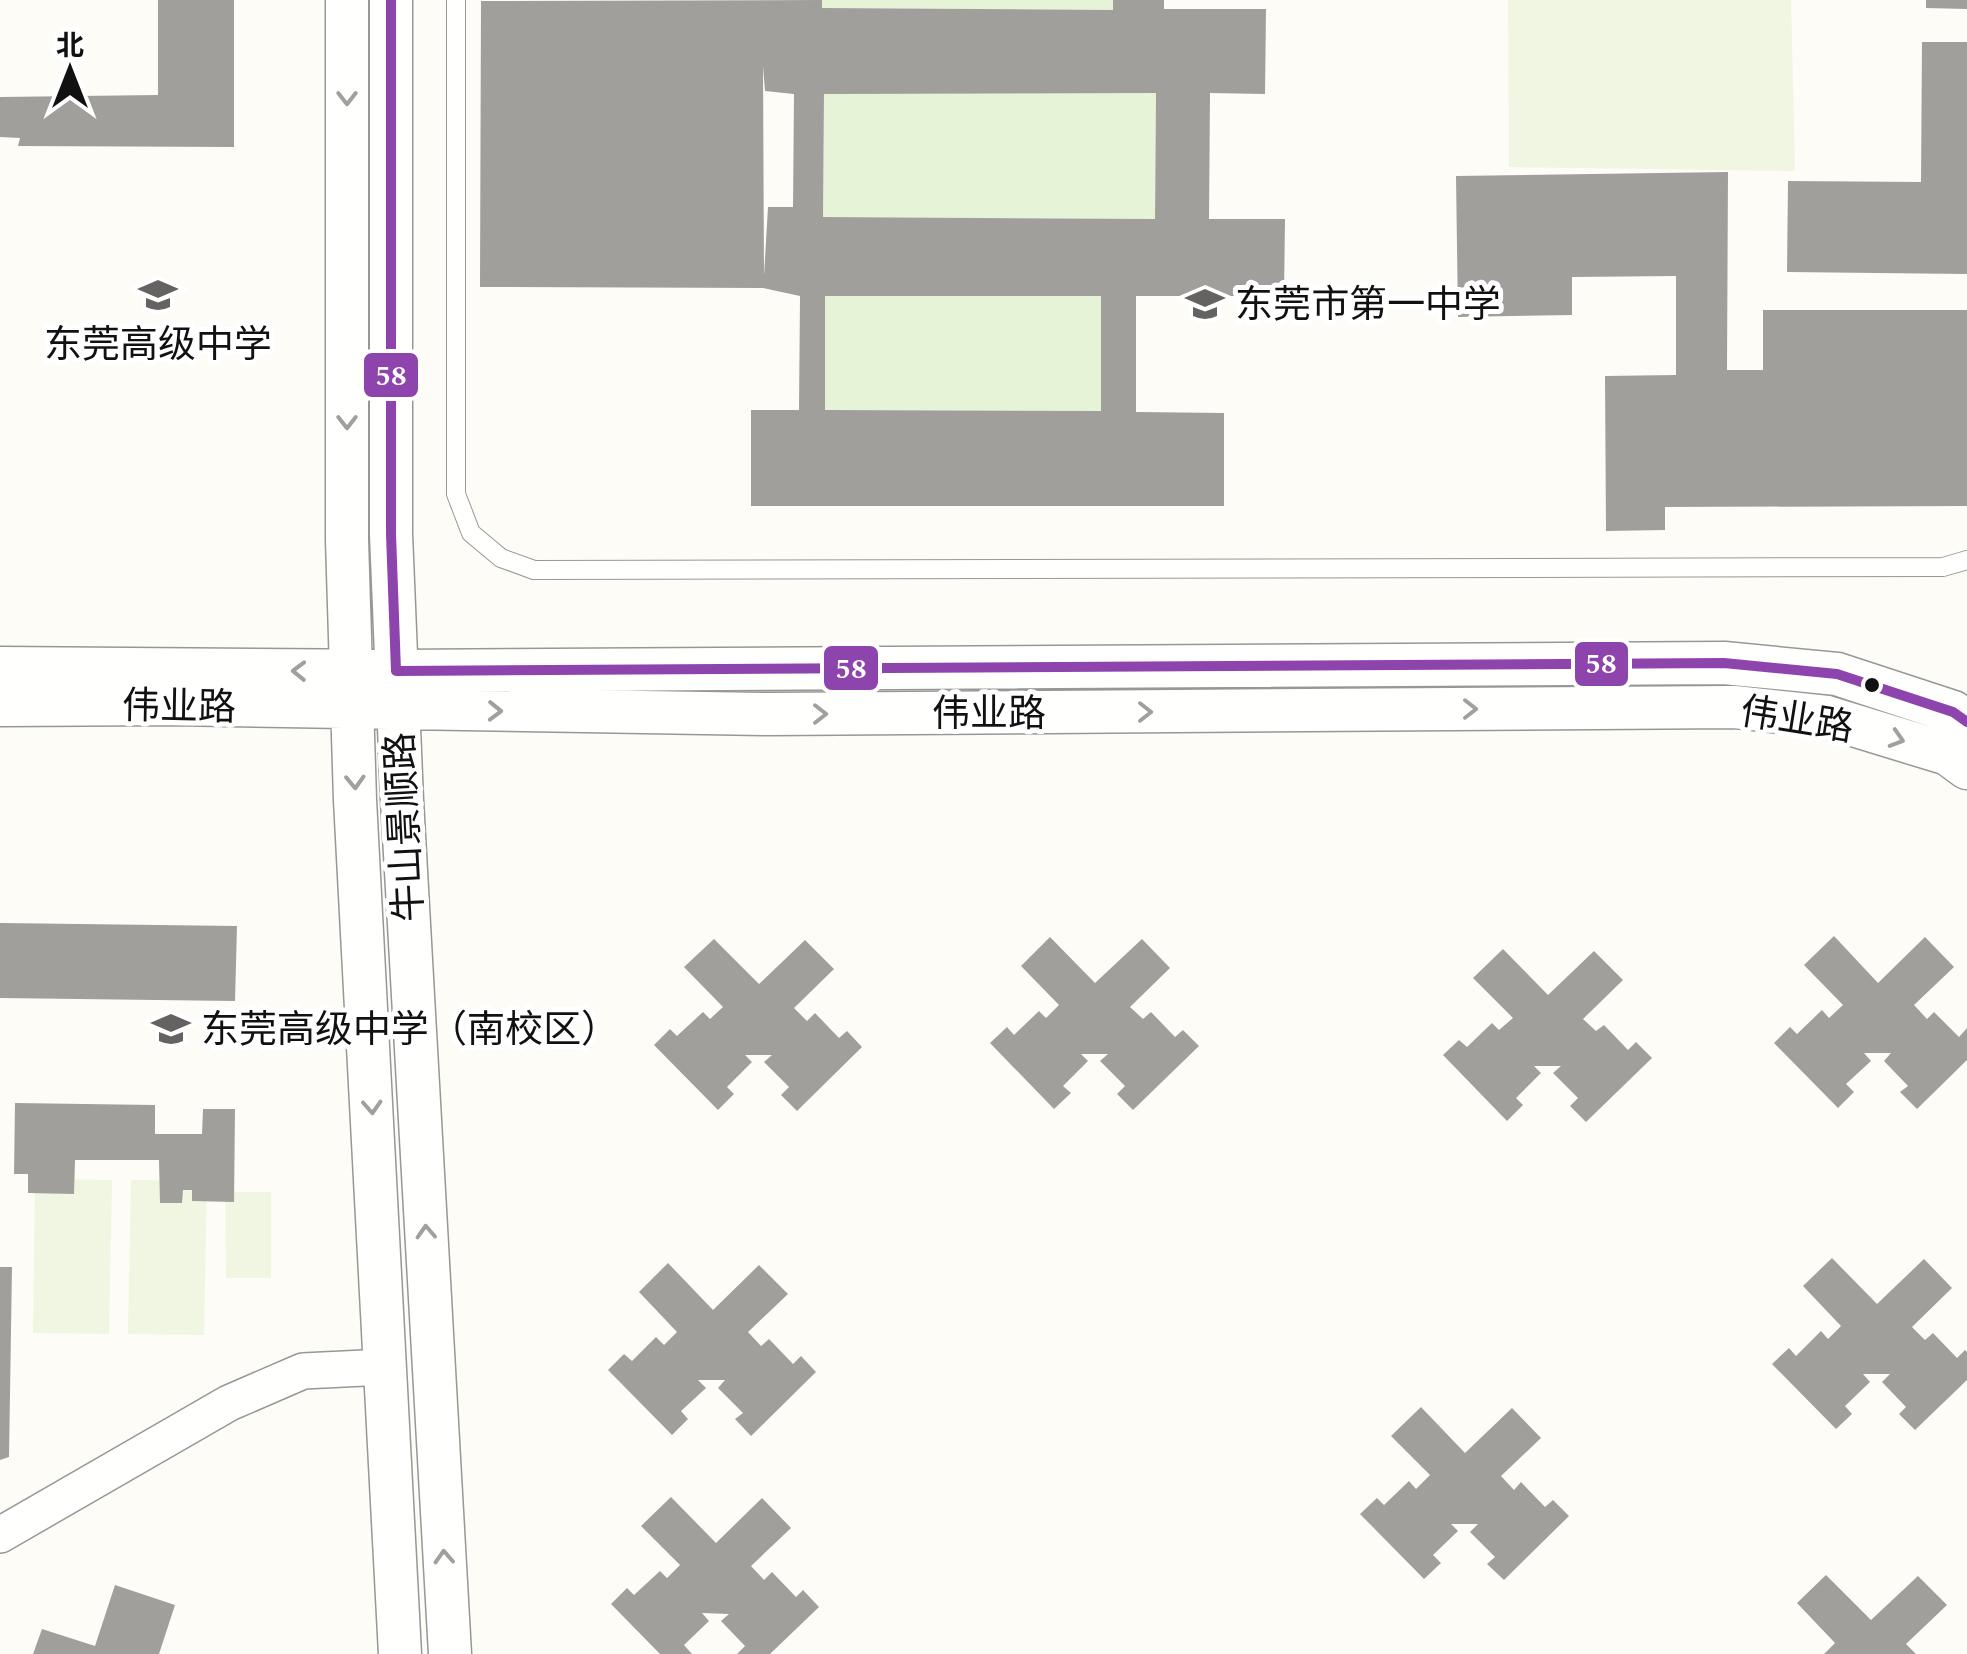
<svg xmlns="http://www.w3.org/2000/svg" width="1967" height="1654" viewBox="0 0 1967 1654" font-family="Spectral,'Noto Sans SC',serif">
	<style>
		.green { fill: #e7f3d7 }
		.pitch { fill: #f0f6e1 }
		.building { fill: #a19f9c; fill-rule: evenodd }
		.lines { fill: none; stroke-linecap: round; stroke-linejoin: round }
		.service-casing { stroke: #979795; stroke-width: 20 }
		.minor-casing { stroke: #979795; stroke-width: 38 }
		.tertiary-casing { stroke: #979795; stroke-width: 45 }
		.service { stroke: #fffffe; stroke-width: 18 }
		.minor { stroke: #fffffe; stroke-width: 35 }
		.tertiary { stroke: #fffffe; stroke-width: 42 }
		.bus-1-casing { stroke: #fff; stroke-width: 18 }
		.bus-1 { stroke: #8e44ad; stroke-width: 10 }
		.oneway { stroke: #a0a09f }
		.bus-dot { fill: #111; stroke: #fff; stroke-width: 4 }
		.labels { text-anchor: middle; stroke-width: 10; stroke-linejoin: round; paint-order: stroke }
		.poi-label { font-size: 38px; fill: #111; stroke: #fff; text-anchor: start }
		.street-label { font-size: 38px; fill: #111; stroke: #fff }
		.line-badge { stroke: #fff; stroke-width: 4 }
		.badge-label { font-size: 28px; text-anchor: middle; font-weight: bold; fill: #fff }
	</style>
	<rect width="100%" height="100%" fill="#fdfcf7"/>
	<!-- green -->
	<path class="green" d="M822,0h291v10l-291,-2z
		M1156,93l-1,126 -332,-2 1,-123z
		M825,296h276v115l-276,-1z"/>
	<!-- pitch -->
	<path class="pitch" d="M1508,0h283l4,171 -286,-4z
		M35,1179l77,1 -3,154 -76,-1z
		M131,1180l76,1 -3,154 -76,-1z
		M225,1192h46v86h-45z"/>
	<!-- building -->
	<path class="building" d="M158,0h76v147l-216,-1 2,-8 -20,-1v-40l158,-2z
		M822,0v8l291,2v-10h51v9h102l-1,85 -55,-1 -1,126h76l-1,77h-148v116l88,1v93h-473v-96h48l1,-114 -37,-8 -283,-1 1,-286zM763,66l2,25 29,3 -1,113h-25l-4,69zM1156,93l-1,126 -332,-2 1,-123zM825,296h276v115l-276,-1z
		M1926,0h41v9l-41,-1z
		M1922,42h45v232l-180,-2 1,-91 133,1z
		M1728,172l-1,198h36v-60h204v196l-302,1v23l-59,1 -1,-155 71,-1v-99l-104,1v38l-114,2 -2,-141z
		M0,923l237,3 -2,75 -235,-3z
		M1834,936l44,47 47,-46 29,30 -40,38 13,14 7,-7 25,25 8,-9v32l-50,49 -17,-17 8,-6 -24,-25 7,-8h-27l7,8 -25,23 8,8 -16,16 -64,-65 16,-16 7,7 25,-24 7,8 14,-13 -39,-40z
		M1050,937l45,46 47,-44 28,29 -40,39 13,12 8,-7 24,25 8,-7 16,16 -66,64 -16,-16 8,-8 -25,-25 8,-7h-27l7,7 -25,25 8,7 -17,16 -64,-66 17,-16 7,8 25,-24 7,7 13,-13 -38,-39z
		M714,939l45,45 46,-44 29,29 -40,39 13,13 8,-8 24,25 8,-7 15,16 -65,64 -16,-16 8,-8 -25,-25 8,-7h-27l7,7 -25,25 7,7 -16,16 -64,-65 16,-16 7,7 26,-24 7,7 13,-12 -39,-40z
		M1503,949l45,46 46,-44 29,29 -40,39 13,12 8,-6 24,25 8,-8 16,16 -66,64 -16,-16 8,-8 -25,-25 8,-7h-27l7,7 -25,25 7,7 -16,16 -64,-66 16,-15 8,7 25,-24 7,7 14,-12 -40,-40z
		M15,1103l140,2v29h47l1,-25h32l-1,93 -42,-1v-11h-9l-1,13h-22l-1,-43h-84l-1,34 -46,-1v-19h-14z
		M1832,1258l45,46 47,-45 28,29 -40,39 13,13 8,-7 24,25 8,-8 2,2v28l-52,50 -16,-16 7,-7 -24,-25 8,-8h-27l7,8 -25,24 7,8 -16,15 -64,-65 17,-16 7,8 25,-25 7,8 13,-13 -38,-40z
		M668,1263l45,47 46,-45 29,29 -40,38 13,14 8,-7 24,25 8,-8 15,16 -65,64 -16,-17 8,-6 -25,-25 7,-8h-27l8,8 -25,23 7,8 -16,16 -64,-65 16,-16 8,7 24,-24 8,8 13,-13 -38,-40z
		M0,1267h12l-3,190 -9,3z
		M1421,1407l44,46 47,-45 29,30 -40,38 13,14 7,-8 24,25 8,-7 16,16 -65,64 -17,-16 8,-7 -25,-25 8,-8h-27l7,7 -25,24 8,8 -17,16 -64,-65 17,-16 7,7 25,-24 7,8 14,-14 -39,-39z
		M671,1497l45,46 46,-45 29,30 -40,38 13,14 8,-8 24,25 7,-7 16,17 -49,47h-33l8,-8 -24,-25 8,-7 -27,-1 7,8 -25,24 8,9h-32l-49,-50 16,-16 7,7 26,-24 7,7 13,-13 -39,-39z
		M1826,1575l45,45 47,-44 29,29 -41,39 10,10h-92l11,-11 -38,-40z
		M115,1585l60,20 -16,49h-126l9,-25 53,17z"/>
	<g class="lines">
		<!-- service casing -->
		<g class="service-casing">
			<path id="service" d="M456,0v494l15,39 30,25 33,12 1409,-3 24,-7"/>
		</g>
		<!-- minor casing -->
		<g class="minor-casing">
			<path id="minor" d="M0,1535l229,-132 74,-32 82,-4"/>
		</g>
		<!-- tertiary casing -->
		<g class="tertiary-casing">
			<path id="tertiary" d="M347,0v540l8,260 45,854
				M391,0v534l11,266 48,854
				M0,668l396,3 1328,-8 113,11 116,38 14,10
				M0,705l172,-1 597,10 965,-7 93,10 121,37 19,14"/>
		</g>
		<!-- service -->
		<use href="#service" class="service"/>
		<!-- minor -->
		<use href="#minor" class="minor"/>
		<!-- tertiary -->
		<use href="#tertiary" class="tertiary"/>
		<!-- bus-1 casing -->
		<g class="bus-1-casing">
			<path id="bus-1" d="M391,0v534l5,137 1328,-8 113,11 116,38 14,10"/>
		</g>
		<!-- bus-1 -->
		<use href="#bus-1" class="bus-1"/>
	</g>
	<!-- one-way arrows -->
	<defs><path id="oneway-chevron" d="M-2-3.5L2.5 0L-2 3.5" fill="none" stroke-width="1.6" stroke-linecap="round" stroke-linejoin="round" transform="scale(2.5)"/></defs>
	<g class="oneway">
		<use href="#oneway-chevron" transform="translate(347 98) rotate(90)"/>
		<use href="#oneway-chevron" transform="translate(347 422) rotate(90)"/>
		<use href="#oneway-chevron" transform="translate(299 671) rotate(-179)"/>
		<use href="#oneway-chevron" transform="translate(1470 709)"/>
		<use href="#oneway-chevron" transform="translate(495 711) rotate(1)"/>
		<use href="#oneway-chevron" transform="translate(1145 712)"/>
		<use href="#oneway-chevron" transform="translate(820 714)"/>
		<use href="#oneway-chevron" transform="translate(1897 739) rotate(17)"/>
		<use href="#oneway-chevron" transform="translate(355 782) rotate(88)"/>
		<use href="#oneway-chevron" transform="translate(372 1107) rotate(87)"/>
		<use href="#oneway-chevron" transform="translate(426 1232) rotate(-93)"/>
		<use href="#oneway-chevron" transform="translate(444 1557) rotate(-93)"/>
	</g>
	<!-- icons -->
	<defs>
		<g id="school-bare" transform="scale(3)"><path d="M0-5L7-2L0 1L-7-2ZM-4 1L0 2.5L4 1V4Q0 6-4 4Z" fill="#646362" stroke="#fff" stroke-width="2.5" paint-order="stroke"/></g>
	</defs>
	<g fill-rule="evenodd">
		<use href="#school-bare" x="158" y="295"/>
		<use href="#school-bare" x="1205" y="304"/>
		<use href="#school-bare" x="171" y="1029"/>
	</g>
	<!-- markers -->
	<circle class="bus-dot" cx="1872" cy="685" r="9"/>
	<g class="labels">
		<!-- poi labels -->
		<g class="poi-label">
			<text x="1235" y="317">东莞市第一中学</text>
			<text x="158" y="357" text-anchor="middle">东莞高级中学</text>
			<text x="201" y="1042">东莞高级中学（南校区）</text>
		</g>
		<!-- street labels -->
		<g class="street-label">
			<text transform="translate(179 706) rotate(1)" y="13">伟业路</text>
			<text x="989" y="726">伟业路</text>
			<text transform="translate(1797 719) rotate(9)" y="13">伟业路</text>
			<text transform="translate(404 827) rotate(-93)" y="13">牛山景顺路</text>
		</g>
	</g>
	<g class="line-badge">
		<rect x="362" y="351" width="58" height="48" rx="10" fill="#8e44ad"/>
		<rect x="1573" y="640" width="57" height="48" rx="10" fill="#8e44ad"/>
		<rect x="822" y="644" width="58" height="48" rx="10" fill="#8e44ad"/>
	</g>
	<g class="badge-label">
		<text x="391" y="385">58</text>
		<text x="1601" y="673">58</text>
		<text x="851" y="678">58</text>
	</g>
	<!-- north arrow -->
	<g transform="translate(70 70)" stroke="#ffffff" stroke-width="8" paint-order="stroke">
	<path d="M0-8L18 38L0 25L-18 38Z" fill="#111111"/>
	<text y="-15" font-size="28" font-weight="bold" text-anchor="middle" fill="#111111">北</text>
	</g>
</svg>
